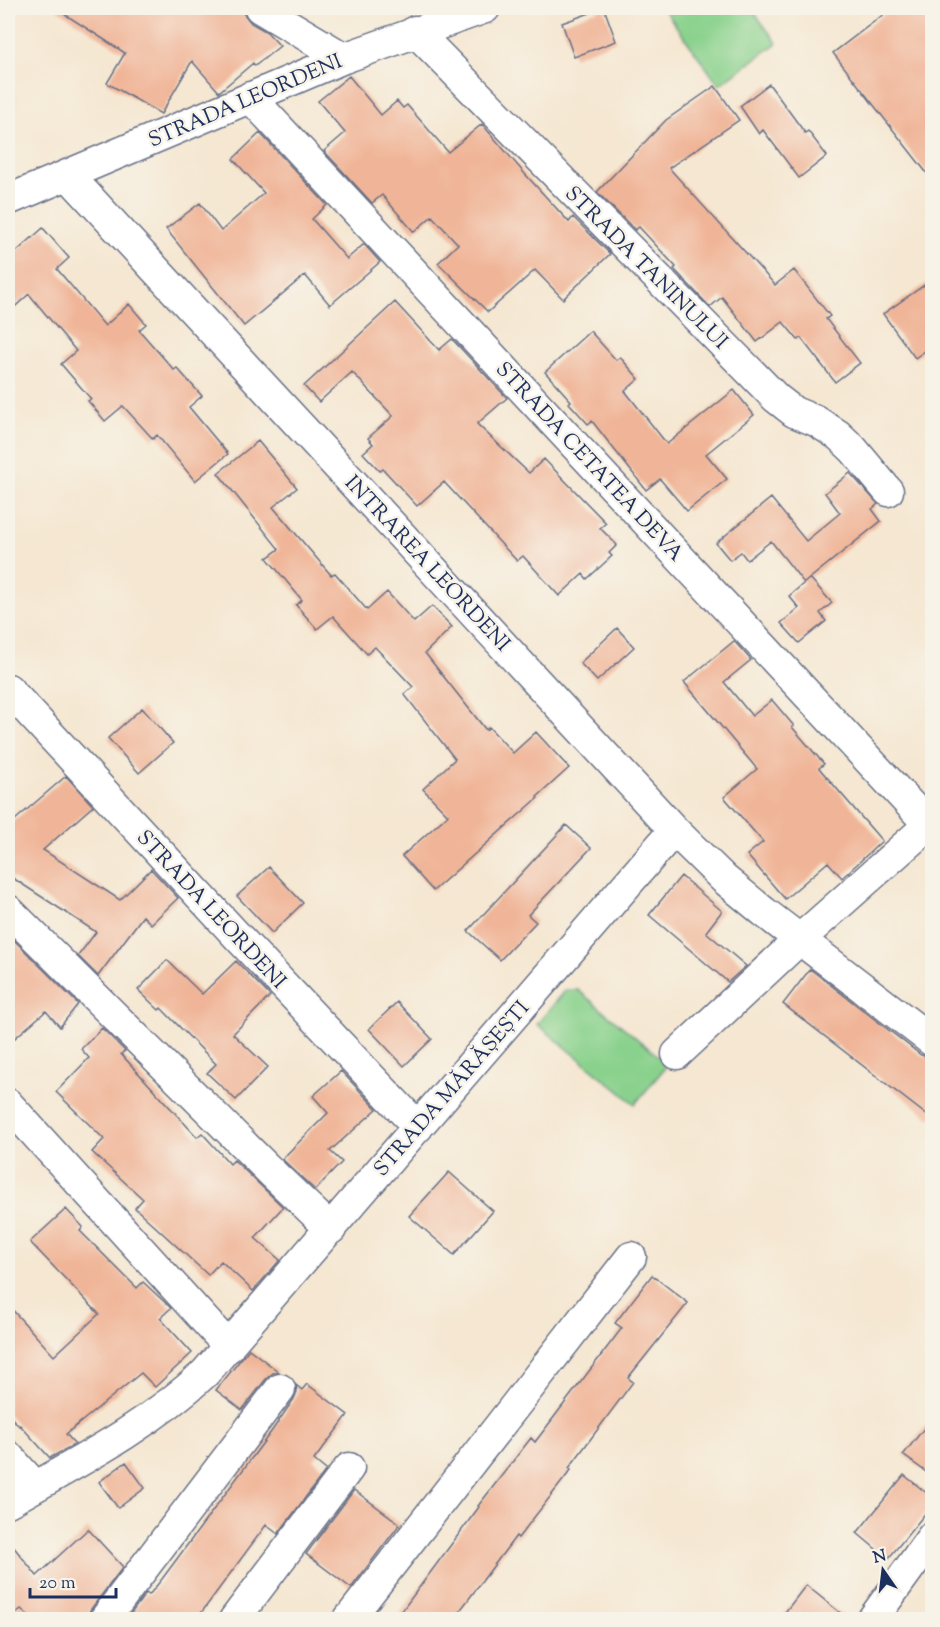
<svg xmlns="http://www.w3.org/2000/svg" width="940" height="1627" viewBox="0 0 940 1627" font-family="'Sorts Mill Goudy',serif">
	<style>
		.green { fill: #89d18c; stroke: #528075; stroke-width: 1.5 }
		.building { fill: #f0b598 }
		.lines { fill: none; stroke-linecap: round; stroke-linejoin: round }
		.minor-casing { stroke: #676f86; stroke-width: 33 }
		.minor { stroke: #fff; stroke-width: 30 }
		.labels { text-anchor: middle; stroke-width: 5; stroke-linejoin: round; paint-order: stroke }
		.street-label { font-size: 21px; fill: #1b2f5e; stroke: #f7f3e8 }
	</style>
	<rect width="100%" height="100%" fill="#f7f3e8"/>
	<filter id="ink" filterUnits="userSpaceOnUse"><feTurbulence type="fractalNoise" baseFrequency=".0167" numOctaves="2"/><feDisplacementMap in="SourceGraphic" scale="12" xChannelSelector="R" yChannelSelector="G"/><feConvolveMatrix kernelMatrix="1 2 1 2 8 2 1 2 1" color-interpolation-filters="sRGB"/></filter>
	<filter id="wash" filterUnits="userSpaceOnUse"><feTurbulence type="fractalNoise" baseFrequency=".008" numOctaves="4" result="noise"/><feDisplacementMap in="SourceGraphic" scale="24" xChannelSelector="R" yChannelSelector="G"/><feGaussianBlur stdDeviation="1.35" result="paint"/><feColorMatrix in="noise" values="0 0 0 0 0 0 0 0 0 0 0 0 0 0 0 0 0 1.4 0 .05"/><feComposite in="paint" operator="in"/></filter>
	<g filter="url(#wash)">
		<rect width="100%" height="100%" fill="#f5e7d1"/>
		<!-- green -->
		<path class="green" d="M663,8h88l26,35 -58,42z
			M566,990h12l90,74 -33,40 -98,-80z"/>
		<g id="blocks">
			<!-- building -->
			<path class="building" d="M55,8h180l9,6 7,9 16,9 13,14 -25,20 -2,-3 -34,29 -27,-31 -31,53 -54,-31 18,-30z
				M604,8l12,33 -42,16 -12,-34z
				M892,8h31l10,12v161l-100,-128z
				M349,76l32,39 16,-14 6,7 4,-3 41,47 34,-28 43,50 44,48 4,-5 37,37 -47,45 -28,-29 -47,42 -50,-49 20,-19 -26,-28 -18,16 -32,-37 -10,8 -48,-52 21,-18 -27,-32z
				M769,84l36,49 3,-2 19,25 -28,22 -36,-48 -4,4 -19,-28z
				M715,86l24,34 -70,48 106,117 19,-15 36,46 -4,3 34,44 -25,19 -34,-44 -3,2 -15,-18 -26,20 -35,-45 -12,10 -36,-38 2,-2 -37,-40 -4,3 -38,-38 69,-72z
				M260,133l67,72 -15,14 35,40 17,-15 16,18 -50,43 -25,-30 -61,51 -78,-97 34,-26 21,28 43,-38 -31,-34z
				M43,228l26,30 -12,11 48,57 24,-22 17,20 -7,6 35,40 3,-2 25,28 -13,11 39,47 -33,27 -38,-46 -4,4 -30,-33 -18,15 -17,-20 3,-2 -30,-35 15,-13 -47,-57 -21,19v-54z
				M933,279v66l-18,13 -32,-44z
				M395,302l44,48 13,-11 55,59 -30,26 52,49 15,-14 62,64 -6,5 17,17 -8,8 3,3 -25,23 -4,-5 -24,22 -36,-40 -6,5 -73,-79 -27,24 -34,-37 -3,2 -17,-18 10,-9 -5,-6 25,-22 -41,-44 -33,30 -15,-16z
				M590,331l26,29 4,-3 19,22 -14,12 42,53 67,-54 20,25 -48,39 21,25 -40,32 -27,-32 -14,11 -54,-69 -4,3 -19,-21 2,-2 -26,-29z
				M258,441l39,47 -24,19 58,68 4,-2 32,37 20,-18 27,30 18,-16 20,21 -27,26 61,77 3,-3 24,26 23,-21 33,36 -32,29 1,1 -105,93 -31,-35 46,-41 -25,-26 32,-30 -51,-65 9,-7 -38,-40 -8,7 -34,-38 -16,13 -21,-24 6,-5 -35,-42 12,-9 -61,-76z
				M850,473l28,31 -6,5 9,12 -77,62 -33,-42 -24,19 -6,-8 -11,8 -14,-17 55,-45 35,43 34,-28 -15,-20z
				M810,578l22,25 -12,10 6,8 -27,22 -18,-20 18,-15 -10,-12z
				M617,628l17,19 -37,34 -17,-18z
				M734,641l17,19 -27,22 28,34 20,-16 22,26 -2,1 32,37 -5,4 63,73 -40,37 -14,-16 -43,37 -38,-44 16,-13 -39,-45 33,-28 -73,-87z
				M142,708l31,35 -34,30 -31,-35z
				M66,776l27,30 -50,44 77,50 31,-31 27,29 -27,26 -8,-8 -45,60 -20,-20 18,-24 -88,-57v-49z
				M566,825l25,23 -63,67 8,7 -36,38 -32,-29z
				M269,867l34,36 -31,30 -35,-37z
				M681,876l41,35 -16,21 40,34 -18,16 -79,-67z
				M8,934l70,70 -18,23 -14,-16 -38,33z
				M167,960l35,34 34,-33 34,35 -37,38 35,33 -32,33 -29,-27 9,-9 -55,-56 -2,2 -21,-20z
				M810,969l111,86 12,3v62l-150,-116z
				M397,1002l35,37 -28,27 -35,-37z
				M102,1028l23,23 -4,3 76,83 5,-4 28,31 4,-4 49,47 -28,31 25,22 -27,31 -32,-30 -13,14 -73,-67 8,-9 -51,-47 12,-13 -48,-47 33,-34 -8,-9z
				M341,1071l36,38 -47,42 12,11 -27,28 -33,-31 46,-46 -15,-17z
				M449,1172l44,39 -39,44 -45,-39z
				M66,1209l17,18 -3,4 57,57 6,-6 28,26 -11,10 32,35 -37,34 -14,-14 -75,61 9,10 -25,14 -30,-33 -1,1 -11,-12v-109l46,51 45,-42 -69,-72z
				M652,1275l36,28 -60,75 5,4 -64,86 2,2 -53,68 -2,-2 -63,84h-58l84,-113 -1,-1 53,-68 4,4 87,-114 -7,-5z
				M249,1349l30,23 -6,1 -7,6 -24,31 -26,-20z
				M307,1384l41,31 -34,45 12,10 -48,64 -12,-9 -70,95h-70l20,-27 3,2 13,-16 109,-147 23,-33 3,-7 -1,-7 6,5z
				M933,1417v60l-30,-22z
				M126,1462l19,26 -27,20 -19,-26z
				M904,1475l29,23v6l-45,55 -31,-26z
				M354,1490l46,34 -49,64 -45,-34z
				M88,1529l35,38 -33,43 -3,10h-53l-13,-11 -13,11v-80l29,36z
				M806,1585l43,35h-70z"/>
		</g>
	</g>
	<g filter="url(#ink)">
		<use href="#blocks" fill-opacity="0" stroke="#676f86" stroke-width="1.5"/>
		<g class="lines">
			<!-- minor casing -->
			<g class="minor-casing">
				<path id="minor" d="M260,8l84,50
					M415,31l361,367 18,14 22,9 22,14 15,14 35,42
					M250,97l682,731
					M68,175l606,655 50,49 40,33 168,129
					M8,200l336,-142 141,-50
					M8,689l231,249 179,189
					M8,910l264,263 59,56
					M677,1054l122,-114 133,-118
					M8,1104l221,243
					M8,1456l27,30
					M8,1502c68,-39 139,-75 197,-129l469,-543
					M104,1620l176,-231
					M234,1620l115,-152
					M348,1620l283,-363
					M872,1620l60,-83"/>
			</g>
			<!-- minor -->
			<use href="#minor" class="minor"/>
		</g>
	</g>
	<g class="labels">
		<!-- street labels -->
		<g class="street-label">
			<text transform="translate(245 100) rotate(-23)" y="7">STRADA LEORDENI</text>
			<text transform="translate(647 267) rotate(45)" y="7">STRADA TANINULUI</text>
			<text transform="translate(590 461) rotate(47)" y="7">STRADA CETATEA DEVA</text>
			<text transform="translate(428 563) rotate(47)" y="7">INTRAREA LEORDENI</text>
			<text transform="translate(212 909) rotate(47)" y="7">STRADA LEORDENI</text>
			<text transform="translate(451 1088) rotate(-49)" y="7">STRADA MĂRĂȘEȘTI</text>
		</g>
	</g>
	<!-- margin -->
	<rect width="940" height="1627" fill="none" stroke="#f7f3e8" stroke-width="30"/>
	<!-- north arrow -->
	<g transform="translate(883 1570) rotate(346)" stroke="#f7f3e8" stroke-width="4.5" paint-order="stroke">
	<path d="M0-4.5L10 22L0 15L-10 22Z" fill="#1b2f5e"/>
	<text y="-9" font-size="16" font-weight="bold" text-anchor="middle" fill="#1b2f5e">N</text>
	</g>
	<!-- scale -->
	<path d="M30 1588v9h86v-9" fill="none" stroke="#1b2f5e" stroke-width="3"/>
	<text x="39" y="1588" font-size="18" fill="#1b2f5e" stroke="#f7f3e8" stroke-width="4.5" paint-order="stroke">20 m</text>
</svg>
